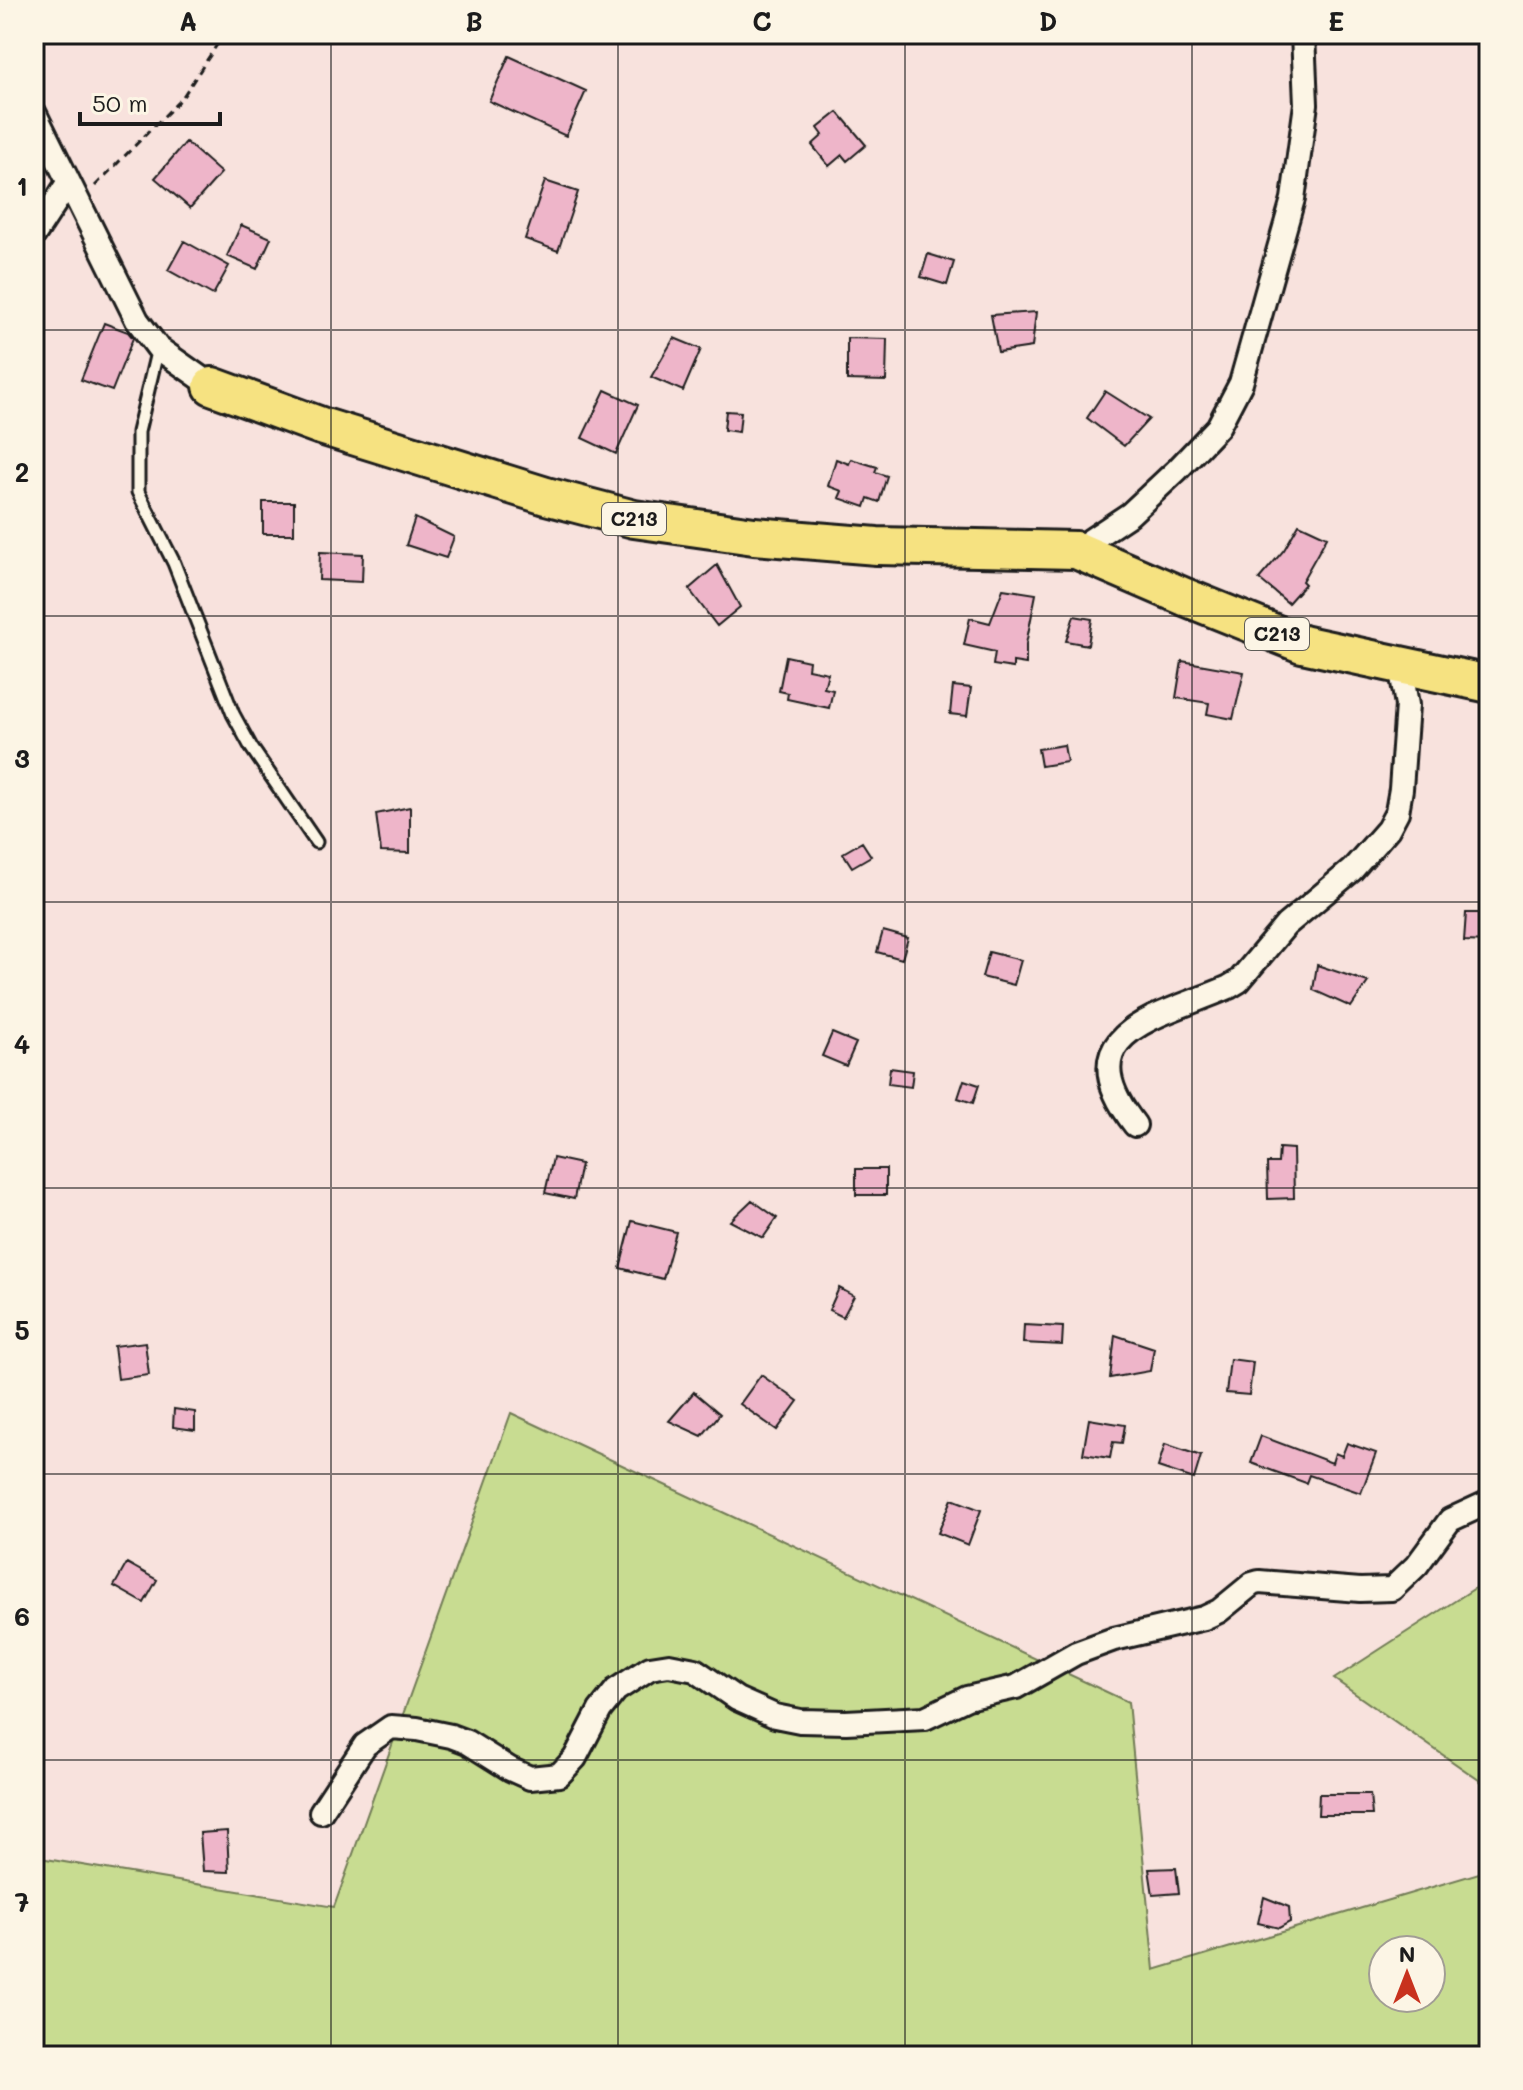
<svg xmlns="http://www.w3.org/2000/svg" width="1523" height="2090" viewBox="0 0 1523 2090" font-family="Mali,sans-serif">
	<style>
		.green { fill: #c8dc91; stroke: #727c56; stroke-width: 2; fill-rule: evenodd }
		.building { fill: #eeb5c9; stroke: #1c1c1c; stroke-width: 2 }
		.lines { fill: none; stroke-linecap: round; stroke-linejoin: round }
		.lane-casing { stroke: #1c1c1c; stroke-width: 17 }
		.street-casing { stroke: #1c1c1c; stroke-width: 28 }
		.primary-casing { stroke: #1c1c1c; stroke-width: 42 }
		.path { stroke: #1c1c1c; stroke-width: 3; stroke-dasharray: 8 6; stroke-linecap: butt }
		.lane { stroke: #fcf5e5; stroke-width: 11 }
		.street { stroke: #fcf5e5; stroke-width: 22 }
		.primary { stroke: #f6e281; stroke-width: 36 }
		.grid { fill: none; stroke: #1c1c1c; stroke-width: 2; stroke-opacity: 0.55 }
		.labels { text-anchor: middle; stroke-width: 8; stroke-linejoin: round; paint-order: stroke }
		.shield { fill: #fcf5e5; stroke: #5f5d58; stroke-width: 2 }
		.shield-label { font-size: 20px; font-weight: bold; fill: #1c1c1c }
		.neatline { fill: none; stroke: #1c1c1c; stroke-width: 3 }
		.grid-label { font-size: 26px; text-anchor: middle; font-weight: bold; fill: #1c1c1c }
	</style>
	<rect width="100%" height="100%" fill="#f8e2dd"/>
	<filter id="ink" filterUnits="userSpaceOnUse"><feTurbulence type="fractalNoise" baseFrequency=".0125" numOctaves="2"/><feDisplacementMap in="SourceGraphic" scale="16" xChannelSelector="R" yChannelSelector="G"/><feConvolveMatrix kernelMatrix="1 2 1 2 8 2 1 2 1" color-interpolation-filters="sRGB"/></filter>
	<g filter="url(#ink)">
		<!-- green -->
		<path class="green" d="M511,1413l617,289 26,268 332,-99 3,-7v192h-1455v-199l300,50zM1383,1950h48v48h-48z
			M1489,1579v208l-155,-108z"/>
		<!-- building -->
		<path class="building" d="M509,56l77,35 -20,45 -77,-35z
			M838,112l28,33 -19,16 -5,-6 -13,11 -17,-21 11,-10 -5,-7z
			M186,142l35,31 -31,35 -35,-30z
			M545,181l33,11 -20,59 -33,-12z
			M241,225l30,13 -14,31 -30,-13z
			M184,241l45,25 -16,29 -45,-25z
			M928,254l26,8 -7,23 -26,-8z
			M1036,312l-4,35 -34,5 -7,-37z
			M104,323l24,9 5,6 -21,53 -31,-11z
			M674,338l27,11 -18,42 -32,-14z
			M847,338l40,1 -1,42 -39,-1z
			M605,390l33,15 -22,49 -34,-16z
			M1105,391l44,28 -25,27 -37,-28z
			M726,411l15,1 -2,20 -15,-2z
			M836,459l13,5 2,-5 26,8 -2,5 12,4 -8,26 -11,-4 -3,9 -26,-9 3,-7 -14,-5z
			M263,502h31v32h-31z
			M415,518l39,19 -8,21 -40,-13z
			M1299,524l28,13 -25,44 3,3 -17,19 -29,-24 25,-29z
			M320,552l43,2 -1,28 -43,-2z
			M717,565l23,42 -23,19 -28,-37z
			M1003,589l33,5 -10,50v20l-13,-2v6l-20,-3 2,-13 -31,-7 6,-27 20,5z
			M1074,616l18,3 -4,26 -22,-4z
			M786,656l23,5 -1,8 20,4 -4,15 9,2 -4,18 -42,-9 1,-6 -9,-2z
			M1182,661l62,11 -11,47 -26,-5 2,-11 -33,-5z
			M953,686l18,2 -4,28 -17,-2z
			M1064,745l3,17 -26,4 -3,-17z
			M410,807v46l-29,-1 -5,-38z
			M862,842l9,14 -19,11 -9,-14z
			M1466,913h23v29l-25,-1z
			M883,931l25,7 -6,21 -25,-7z
			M989,952l32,8 -7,25 -32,-8z
			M1317,965l51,17 -17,25 -38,-17z
			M832,1033l24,10 -10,23 -24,-10z
			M890,1068l23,3 -2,16 -23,-3z
			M964,1080l15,5 -6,18 -15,-5z
			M1279,1148l14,1 1,49 -26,1 -1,-36h11z
			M553,1158l28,6 -7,35 -29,-6z
			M856,1169h30v26h-30z
			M752,1200l25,18 -14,20 -33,-17z
			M632,1221l44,11 -13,47 -43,-11z
			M839,1288l15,8 -11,21 -14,-7z
			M1024,1325l39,2 -1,18 -39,-2z
			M1115,1335l39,13 -4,23 -40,7z
			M145,1342l4,33 -31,4 -4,-33z
			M1230,1359l23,3 -4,33 -23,-2z
			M761,1375l37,26 -21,29 -37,-26z
			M694,1392l26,22 -18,22 -33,-15z
			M174,1409l21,3v18l-22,-3z
			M1089,1419l36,6 -3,18 -9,-1 -3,16 -27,-4z
			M1261,1436l71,27 3,-10 7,3 5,-13 29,10 -15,40 -52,-18 -3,8 -55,-20z
			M1165,1444l36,12 -7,23 -36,-12z
			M952,1499l29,11 -13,35 -30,-12z
			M127,1563l30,17 -13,23 -30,-17z
			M1319,1794h51l2,21h-54z
			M227,1831l2,41 -26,-1 -3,-38z
			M1176,1868l3,25 -26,2 -4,-26z
			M1264,1897l25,10 1,15 -11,6 -21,-5z"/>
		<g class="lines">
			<!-- lane casing -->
			<g class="lane-casing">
				<path id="lane" d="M158,348l-20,84v60l36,71 59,151 18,33 65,95"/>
			</g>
			<!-- street casing -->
			<g class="street-casing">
				<path id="street" d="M34,112l103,208 21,28 54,38
					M34,235l34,-52
					M1076,550l54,-36 47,-44 41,-43 23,-44 52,-184 13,-95 -3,-70
					M1135,1125c-73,-94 26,-108 94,-138l10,-6 47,-56 66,-55 36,-41 9,-17 4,-23 6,-84 -7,-40
					M321,1812l44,-67 26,-18 26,2 34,7 16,6 43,27 20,9 29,-3 16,-17 25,-48 16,-20 34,-22 19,-3 26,5 42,29 38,17 25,5 46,1 79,-4 42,-20 49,-11 60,-34 38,-14 90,-21 15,-7 33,-27 7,-2 101,8 32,-1 25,-24 33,-45 39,-18"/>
			</g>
			<!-- primary casing -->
			<g class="primary-casing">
				<path id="primary" d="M212,386l109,40 225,70 88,23 120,17 123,10 199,4 109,47 117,47 187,40"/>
			</g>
			<!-- path -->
			<path class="path" d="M95,186l87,-88 42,-64"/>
			<!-- lane -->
			<use href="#lane" class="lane"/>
			<!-- street -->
			<use href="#street" class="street"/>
			<!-- primary -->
			<use href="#primary" class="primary"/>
		</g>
	</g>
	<!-- grid -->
	<path class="grid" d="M331,34v2022M618,34v2022M905,34v2022M1192,34v2022M34,330h1455M34,616h1455M34,902h1455M34,1188h1455M34,1474h1455M34,1760h1455"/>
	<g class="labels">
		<!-- shield labels -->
		<g class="shield">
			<rect x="602" y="503" width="64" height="32" rx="6"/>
			<rect x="1245" y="618" width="64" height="32" rx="6"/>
		</g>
		<g class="shield-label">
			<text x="634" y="526">C213</text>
			<text x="1277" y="641">C213</text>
		</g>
	</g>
	<!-- margin -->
	<rect width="1523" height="2090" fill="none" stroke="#fcf5e5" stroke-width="88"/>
	<!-- north arrow -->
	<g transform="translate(1407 1974)"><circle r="38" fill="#fcf5e5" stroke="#a29e95" stroke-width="2"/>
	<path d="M0-6L14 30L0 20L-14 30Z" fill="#c8321e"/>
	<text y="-12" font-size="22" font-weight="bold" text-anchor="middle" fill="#1c1c1c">N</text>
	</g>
	<!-- scale -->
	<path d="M80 112v12h140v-12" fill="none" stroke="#1c1c1c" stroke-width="4"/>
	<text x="92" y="112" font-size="24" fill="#1c1c1c" stroke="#fcf5e5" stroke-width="6" paint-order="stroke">50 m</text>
	<rect x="44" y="44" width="1435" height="2002" class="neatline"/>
	<g class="grid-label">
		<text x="188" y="31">A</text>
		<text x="474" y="31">B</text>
		<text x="762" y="31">C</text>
		<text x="1048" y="31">D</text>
		<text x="1336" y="31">E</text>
		<text x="22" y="196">1</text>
		<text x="22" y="482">2</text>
		<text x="22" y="768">3</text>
		<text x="22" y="1054">4</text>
		<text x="22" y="1340">5</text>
		<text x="22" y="1626">6</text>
		<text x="22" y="1912">7</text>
	</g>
</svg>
